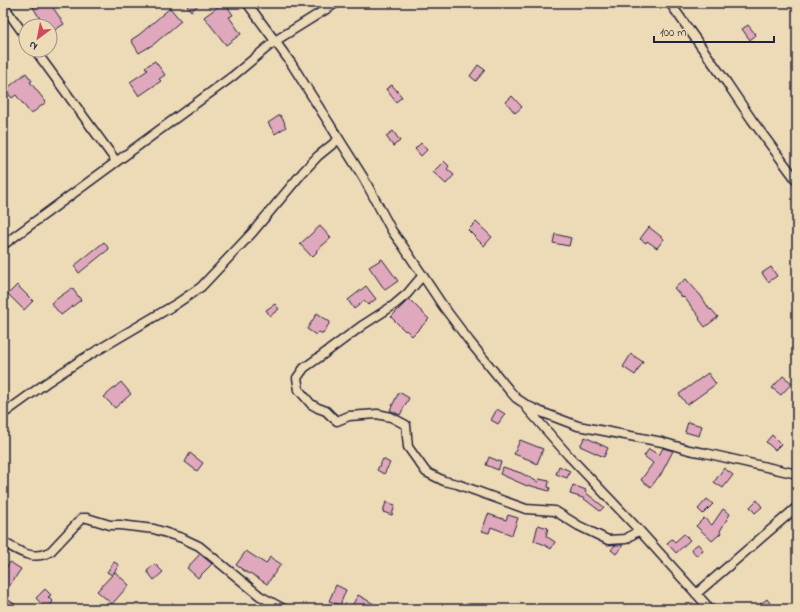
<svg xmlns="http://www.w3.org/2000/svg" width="800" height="612" viewBox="0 0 800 612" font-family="'Indie Flower',sans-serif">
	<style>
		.building { fill: #e0a8bc; stroke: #22223b }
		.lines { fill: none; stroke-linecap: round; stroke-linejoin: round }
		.minor-casing { stroke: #22223b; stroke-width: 11 }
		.minor { stroke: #eddab7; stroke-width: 8 }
	</style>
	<rect width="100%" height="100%" fill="#eddab7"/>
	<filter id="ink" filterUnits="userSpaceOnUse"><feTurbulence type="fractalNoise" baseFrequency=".025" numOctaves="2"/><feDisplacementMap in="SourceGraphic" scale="8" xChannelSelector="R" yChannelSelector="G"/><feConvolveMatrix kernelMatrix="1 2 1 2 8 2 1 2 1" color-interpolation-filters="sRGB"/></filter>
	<g filter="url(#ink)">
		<!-- building -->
		<path class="building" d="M39,3h11l14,21 -14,9v-7h-6l-11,-19z
			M185,3h16l-10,8z
			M216,3h9l8,12 -4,2 12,17 -15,11 -22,-28 15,-11z
			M170,8l11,13 -27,23 -15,9 -8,-13 9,-6z
			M748,25l8,10 -6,5 -8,-11z
			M155,61l10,14 -6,4 2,2 -22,15 -9,-14 18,-12 -3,-3z
			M478,65l7,5 -9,11 -6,-5z
			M26,73l6,8 -2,1 16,20 -15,12 -15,-19 -4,3 -7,-8z
			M392,85l10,12 -6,5 -10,-13z
			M512,96l10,11 -7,6 -9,-11z
			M280,115l5,8 -1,1 2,3 -11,7 -7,-11z
			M393,131l7,10 -7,5 -7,-10z
			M421,143l6,7 -6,6 -6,-7z
			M444,161l5,5 -2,3 7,6 -8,9 -13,-12z
			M476,222l16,15 -8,9 -16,-16z
			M320,226l11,12 -15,13 1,1 -5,5 -12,-13z
			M649,227l15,12 -7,9 -10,-7 -1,2 -6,-4z
			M555,234l16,4 -2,8 -16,-3z
			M104,242l5,7 -30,24 -5,-7z
			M382,259l16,22 -13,9 -16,-23z
			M771,267l6,9 -9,6 -6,-9z
			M686,279l15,17 9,14 1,-1 7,8 -13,10 -6,-8 1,-1 -16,-21 -1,1 -9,-10z
			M17,285l16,16 -9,9 -16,-16z
			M366,286l10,13 -8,6 -4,-4 -10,8 -6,-9z
			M72,288l9,12 -20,15 -10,-12z
			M409,299l20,20 -17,17 -6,-6 -1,1 -14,-14z
			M275,304l4,5 -9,7 -4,-6z
			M317,313l13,9 -7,12 -4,-2 -3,3 -9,-6z
			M631,354l12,8 -8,13 -12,-8z
			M708,373l8,11 -29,21 -8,-11z
			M783,376l9,7 -11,12 -9,-7z
			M121,382l10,12 -16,14 -11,-11z
			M399,392l10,6 -9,17 -10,-5z
			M497,409l8,5 -7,10 -7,-4z
			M688,422l14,4 -3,10 -14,-4z
			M772,435l9,9 -6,6 -9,-8z
			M585,437l23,11 -4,9 -24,-11z
			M520,440l23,9 -6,15 -7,-4 -16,-6z
			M663,448l10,3 -13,25h-1l-8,11 -10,-7 12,-17 -9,-7 5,-7 10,6z
			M190,453l13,10 -6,8 -12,-9z
			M489,457l12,5 -3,8 -12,-5z
			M383,459l7,4 -6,11 -7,-4z
			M559,466l11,5 -3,7 -11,-4z
			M503,467l18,6 17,9 1,-3 10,2 -1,6 2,1 -1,3 -21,-6 -1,1 -27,-12z
			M724,468l9,7 -10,13 -9,-6z
			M573,485l13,5 -1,2 19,15 -4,4 -17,-13 -13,-4z
			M707,499l6,5 -10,10 -5,-5z
			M757,500l5,7 -7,6 -5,-6z
			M386,502l9,3 -3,10 -9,-3z
			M723,509l7,5 -10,17 1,2 -9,8 -5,-5 -11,-10 8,-8 8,7z
			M488,514l18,6 2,-5 10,3 -6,17 -21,-8 -2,6 -7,-2z
			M538,525l10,3 -2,8 9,6 -4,7 -8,-5 -9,-3z
			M684,534l6,6 -14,13 -9,-10 5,-4 3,3z
			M698,544l5,6 -6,6 -6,-7z
			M615,545h8l-7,9 -5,-4z
			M246,551l20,13 4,-7 11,7 -14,20 -17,-11 -1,1 -13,-9z
			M200,554l12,10 -14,14 -11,-10z
			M10,562l11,7 -13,19 -5,-4v-12z
			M114,562l5,3 -6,9 2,-2 14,13 -17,19 -15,-13 15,-16 -5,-3z
			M155,564l8,8 -9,8 -7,-9z
			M336,585l10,5 -6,15 -11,-4z
			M45,589l6,6 -3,2 5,5 -7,7 -10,-11z
			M358,595l16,9 -3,5h-21z
			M7,599l15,10h-19v-4z
			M767,599l7,10h-20z"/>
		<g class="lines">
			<!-- minor casing -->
			<g class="minor-casing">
				<path id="minor" d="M247,3l28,38 16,22 72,114 29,54 11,15 40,60 27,36 39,48 7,8 12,8 13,6 37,14 84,16 27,8 16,3 92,21
					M670,3l57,80 25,37 45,61
					M3,5l23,32
					M35,50l81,111
					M3,245l230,-169 42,-35 61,-38
					M423,275l-16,19 -13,11 -31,20 -42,31 -17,12 -7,10 2,12 12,14 7,4 8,3 5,5 6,5 12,-5 28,-2 14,3 15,8 2,22 18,25 18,9 13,3 69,25 29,2 24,15 29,14 18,-1 13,-9
					M526,407l42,48 71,75 71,79
					M3,414l43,-31 35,-23 95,-56 25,-17 51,-54 51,-61 15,-16 21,-17
					M3,542c16,9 30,20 48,9l31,-33h5l23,7h10l34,4 28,9 17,8 61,50 24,13
					M696,594l101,-87"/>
			</g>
			<!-- minor -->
			<use href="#minor" class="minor"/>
		</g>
	</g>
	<!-- margin -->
	<rect width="800" height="612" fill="none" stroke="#eddab7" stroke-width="16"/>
	<rect x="8" y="8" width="784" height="596" fill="none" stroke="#22223b" stroke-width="1.5" filter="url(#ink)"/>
	<!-- north arrow -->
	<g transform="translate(38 38) rotate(212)"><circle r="19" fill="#eddab7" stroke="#9c9085"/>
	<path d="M0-3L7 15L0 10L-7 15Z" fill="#d1495b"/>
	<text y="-6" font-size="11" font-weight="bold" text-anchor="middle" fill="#22223b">N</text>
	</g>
	<!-- scale -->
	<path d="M654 36v6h120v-6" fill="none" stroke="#22223b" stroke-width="2"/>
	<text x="660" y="36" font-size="12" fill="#22223b" stroke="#eddab7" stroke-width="3" paint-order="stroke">100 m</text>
</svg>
